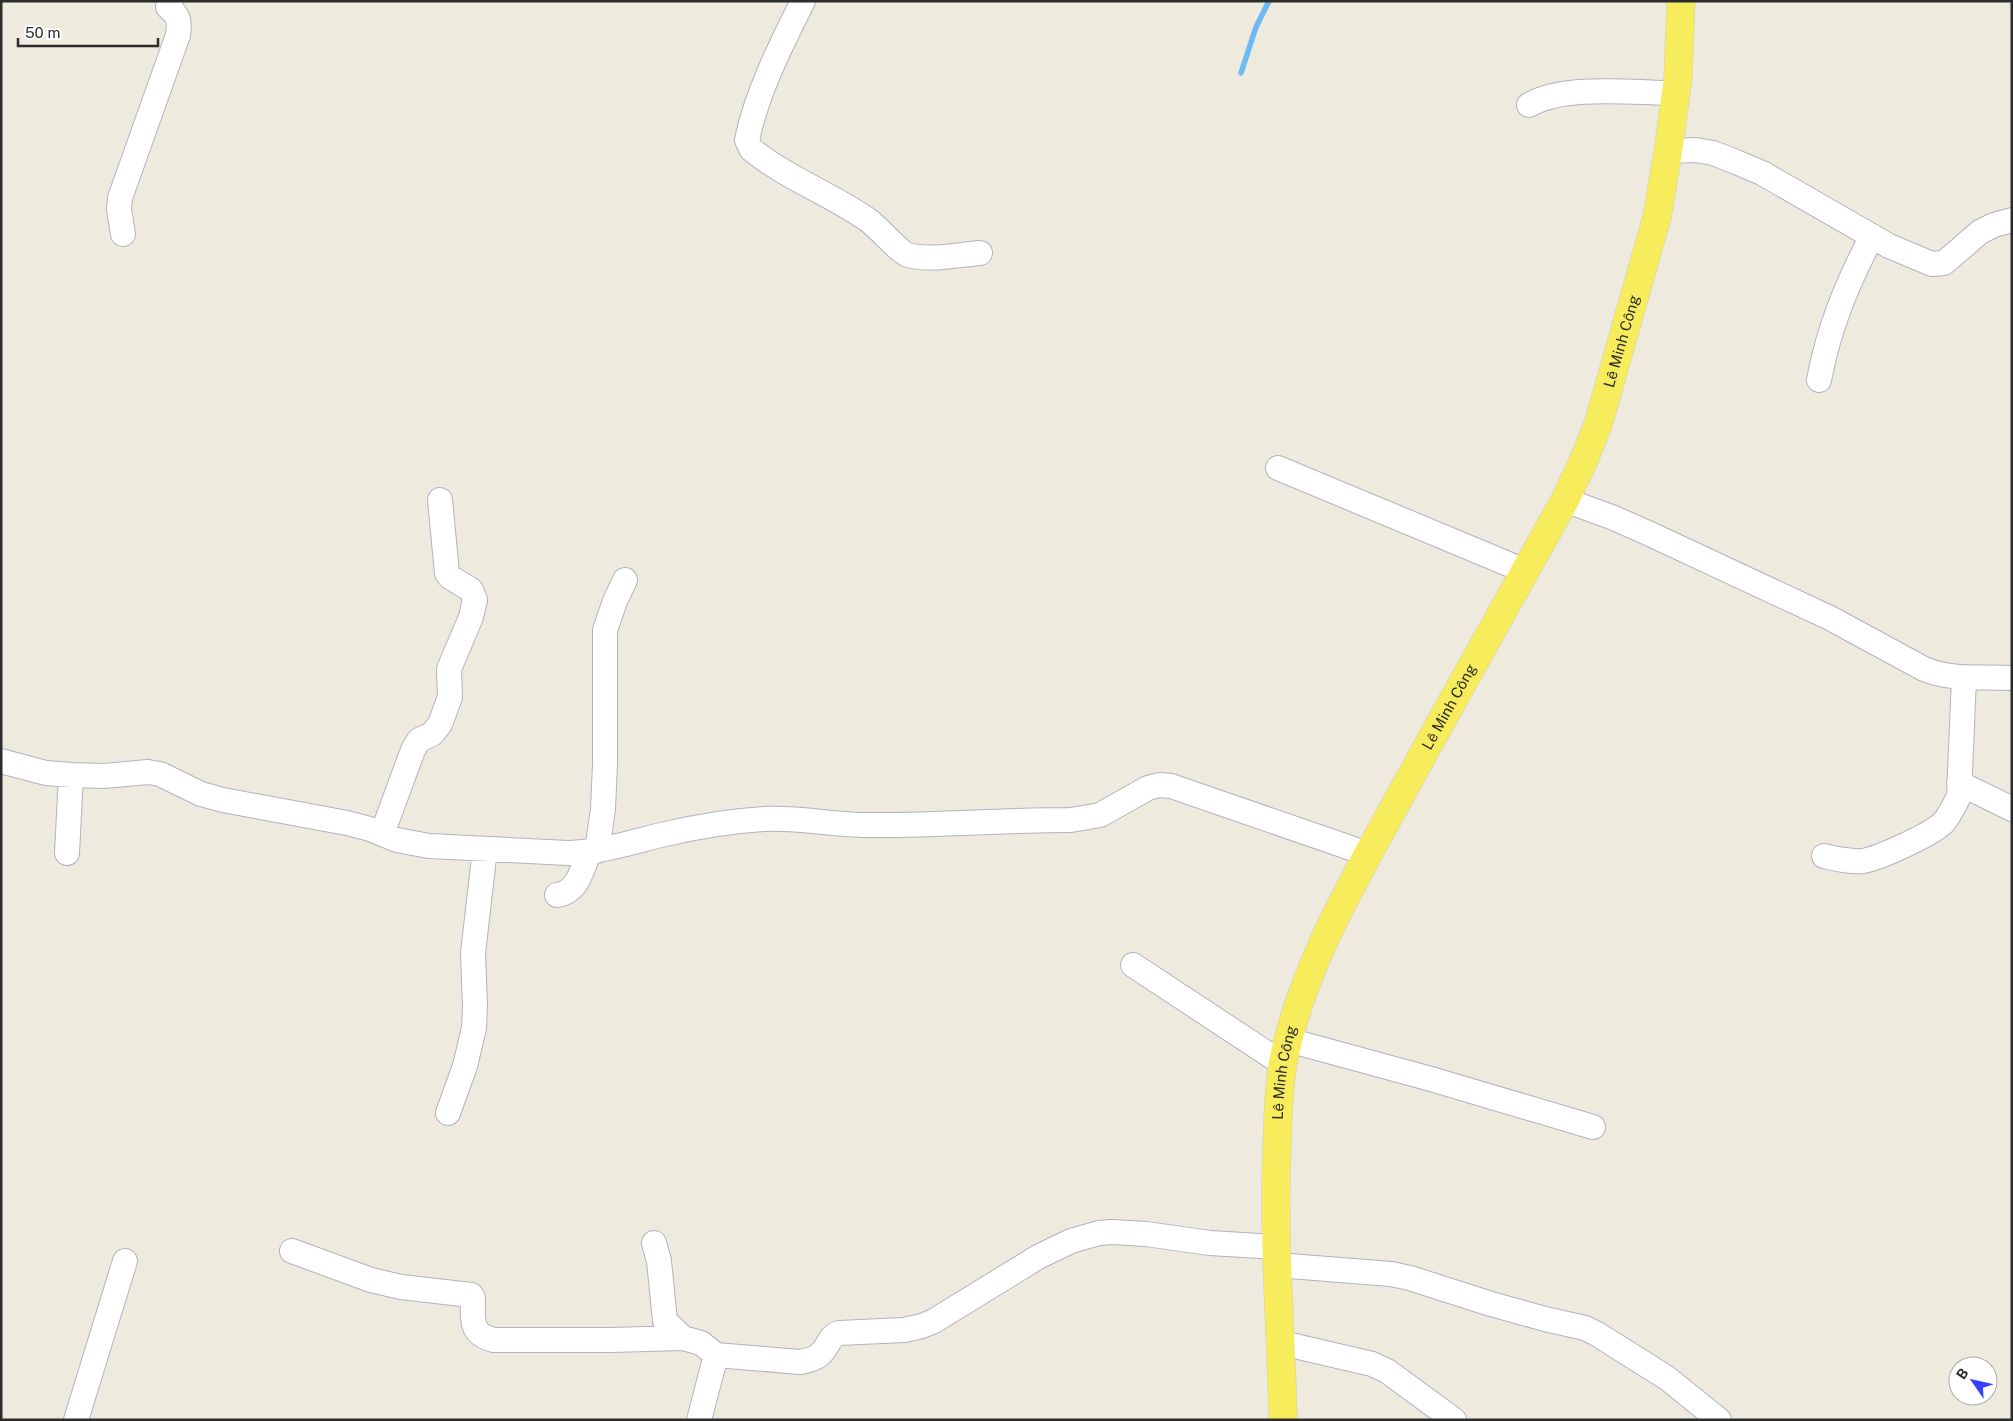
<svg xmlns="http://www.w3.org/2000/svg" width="2013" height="1421" viewBox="0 0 2013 1421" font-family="'Public Sans',sans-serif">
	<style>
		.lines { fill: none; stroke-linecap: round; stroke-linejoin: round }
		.stream { stroke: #6dbaf4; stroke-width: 5.5 }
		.minor-casing { stroke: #b2b2c0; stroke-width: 26 }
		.major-casing { stroke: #ccc; stroke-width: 29 }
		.minor { stroke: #fff; stroke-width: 24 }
		.major { stroke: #f7ec5b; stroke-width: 28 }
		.labels { text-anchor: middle; stroke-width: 4; stroke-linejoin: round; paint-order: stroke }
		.street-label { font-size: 15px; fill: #2c2c2c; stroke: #fff }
	</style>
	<rect width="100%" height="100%" fill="#eeeade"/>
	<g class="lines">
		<!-- stream -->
		<path class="stream" d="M1241,73l15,-46 13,-26"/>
		<!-- minor casing -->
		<g class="minor-casing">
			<path id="minor" d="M803,1c-22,44 -46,91 -56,139l4,9c35,29 80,45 117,71 10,7 32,33 40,35 23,6 49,0 72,-2
				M1529,105c36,-21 105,-12 147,-12
				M1668,151l28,-1 17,3 23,9 26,11 127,73 43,18 12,-1 36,-31 14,-7 18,-5
				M123,234l-4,-25 1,-11 58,-163c2,-14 1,-19 -10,-28l3,-6
				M1819,380c10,-53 28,-96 53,-144
				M1278,468l247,103
				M1565,500l49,18 36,16 180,84 94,51c29,12 57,7 88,9
				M1,761l45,12 25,2 33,1 44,-4 12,2 41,20 22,6 124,23 23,6 27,11 32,6 139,7c33,-1 61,-10 93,-18 34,-8 69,-14 104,-16 34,-2 68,6 102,6 68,1 136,-5 204,-5l29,-5 48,-27 11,-3 12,1 197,68
				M1959,783l53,26
				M382,834l31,-84 6,-10 13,-6 8,-10 10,-27 -1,-28 22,-52 4,-17 -4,-10 -21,-13 -3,-4 -7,-73
				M597,851l6,-42 2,-45v-134l10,-29 10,-21
				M67,853l4,-78
				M1824,856c13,3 25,6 39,5 17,-3 67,-26 80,-38 7,-8 11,-17 16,-27l5,-118
				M557,895c21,-3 24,-24 32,-42
				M1133,965l150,99
				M1288,1040l143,39 162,48
				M448,1113l17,-47 9,-38 1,-22 -2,-53 12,-104
				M654,1243l5,18 6,60 18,17
				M292,1251l79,29 30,7 70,8 2,3c0,21 -4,36 21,42h117l72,-2 18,5 15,12 84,7c9,-2 17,-3 23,-11 6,-7 7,-15 16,-18l65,-3 18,-4 12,-5 104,-64 33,-16 28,-8 13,-1 34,2 64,9 66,4
				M1277,1265l114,9 19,4 81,26 54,15 40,9 12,6 70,44 52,42
				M1282,1343l90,21 15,7 67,49
				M76,1420l49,-159
				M699,1420l17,-65"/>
		</g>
		<!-- major casing -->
		<g class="major-casing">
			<g id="major">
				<path id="s1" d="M1283,1420c-2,-91 -10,-182 -6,-273 1,-28 1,-57 6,-84 18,-94 70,-181 115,-263 55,-101 111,-200 167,-300l18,-38 15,-37 59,-208 11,-66 10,-73 3,-77"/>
			</g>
		</g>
		<!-- minor -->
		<use href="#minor" class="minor"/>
		<!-- major -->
		<use href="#major" class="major"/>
	</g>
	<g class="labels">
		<!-- street labels -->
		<g class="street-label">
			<text dy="5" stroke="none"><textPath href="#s1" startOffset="1158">Lê Minh Công</textPath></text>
			<text dy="5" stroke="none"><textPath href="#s1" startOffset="752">Lê Minh Công</textPath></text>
			<text dy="5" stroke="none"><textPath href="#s1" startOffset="348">Lê Minh Công</textPath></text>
		</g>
	</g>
	<!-- border -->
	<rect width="2013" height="1421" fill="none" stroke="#2c2c2c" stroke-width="5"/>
	<!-- north arrow -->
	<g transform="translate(1973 1381) rotate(304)"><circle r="24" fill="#ffffff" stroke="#ababab"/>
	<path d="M0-4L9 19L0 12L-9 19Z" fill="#3a3fff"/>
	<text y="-8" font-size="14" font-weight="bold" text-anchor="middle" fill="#2c2c2c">B</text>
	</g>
	<!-- scale -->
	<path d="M18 38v8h140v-8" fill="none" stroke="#2c2c2c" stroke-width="2.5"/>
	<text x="25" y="38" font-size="15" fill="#2c2c2c" stroke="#ffffff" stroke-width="4" paint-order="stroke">50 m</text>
</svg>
